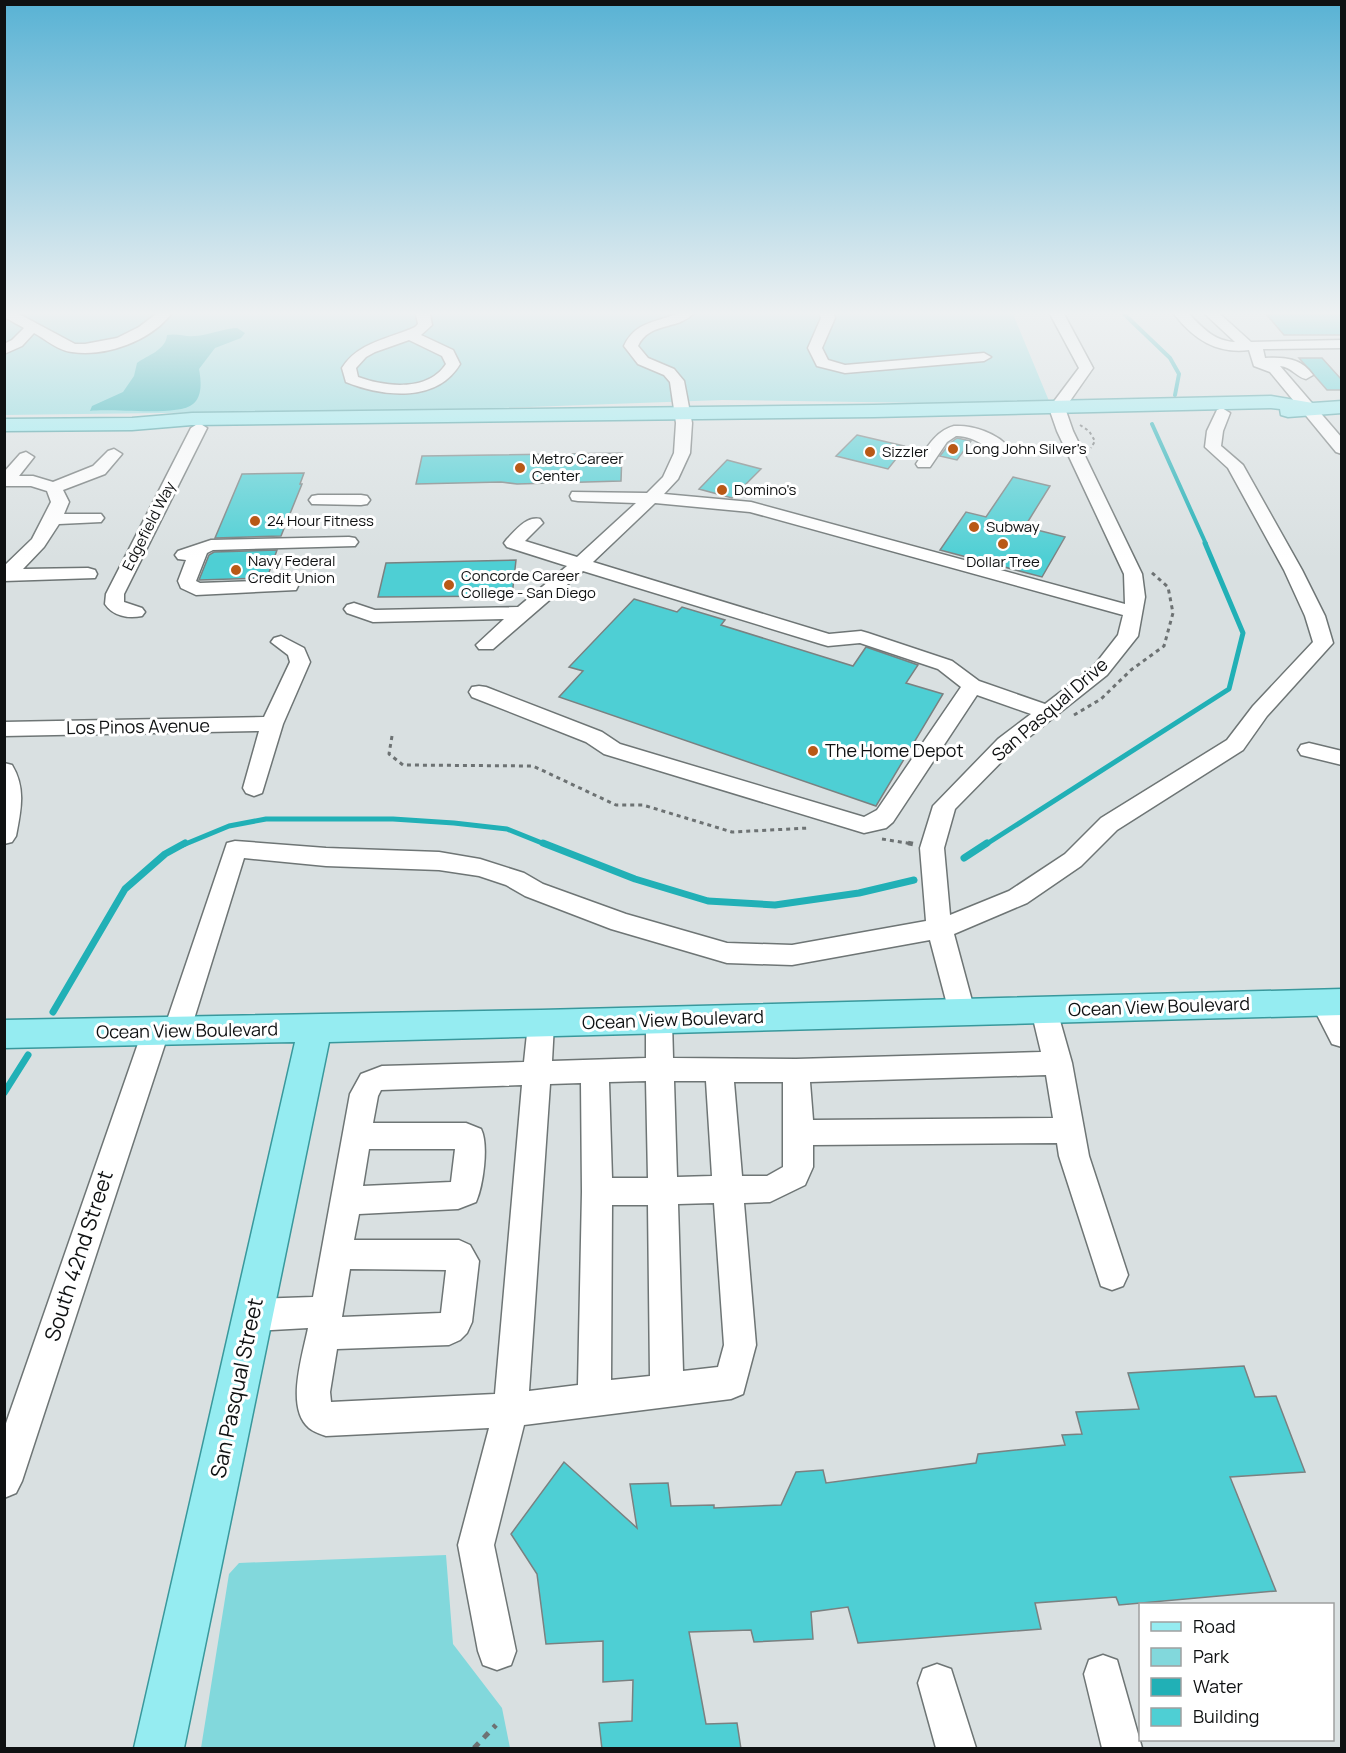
<svg xmlns="http://www.w3.org/2000/svg" width="1346" height="1753" viewBox="0 0 1346 1753" font-family="Manrope,sans-serif">
	<style>
		.green { fill: #82d8dc }
		.water { fill: #21b0b6 }
		.lines { fill: none; stroke-linecap: round; stroke-linejoin: round }
		.stream-far2 { stroke: #21b0b6; stroke-width: 4 }
		.stream-far1 { stroke: #21b0b6; stroke-width: 5 }
		.stream { stroke: #21b0b6; stroke-width: 7 }
		.building { fill: #4ecfd4; stroke: #7a8181; stroke-width: 1.5 }
		.minor-casing { stroke: #6e7575; stroke-width: 3 }
		.major-casing { stroke: #39989c; stroke-width: 3 }
		.path-far3 { stroke: #6d7273; stroke-width: 2; stroke-dasharray: 3 3; stroke-linecap: butt }
		.path-far2 { stroke: #6d7273; stroke-width: 3; stroke-dasharray: 4 4; stroke-linecap: butt }
		.path-far1 { stroke: #6d7273; stroke-width: 4.5; stroke-dasharray: 5 5; stroke-linecap: butt }
		.path { stroke: #6d7273; stroke-width: 5; stroke-dasharray: 7 7; stroke-linecap: butt }
		.minor { fill: #fff; fill-rule: evenodd }
		.major { fill: #95ecf1; fill-rule: evenodd }
		.poi-dot { fill: #b95916; stroke: #fff; stroke-width: 2 }
		.labels { text-anchor: middle; stroke-width: 6; stroke-linejoin: round; paint-order: stroke }
		.far-poi-label { font-size: 15px; fill: #0f1112; stroke: #fff; text-anchor: start }
		.far-street-label { font-size: 15px; fill: #0f1112; stroke: #fff }
		.street-label { font-size: 18px; fill: #0f1112; stroke: #fff }
		.poi-label { font-size: 18px; fill: #0f1112; stroke: #fff; text-anchor: start }
		.near-street-label { font-size: 21px; fill: #0f1112; stroke: #fff }
	</style>
	<rect width="100%" height="100%" fill="#d9e0e1"/>
	<!-- green -->
	<path class="green" d="M4,314h1009l36,87 -121,2 -206,-3 -249,9 -468,6z
		M446,1555l7,89 49,64 8,40h-309l28,-174 10,-11z"/>
	<!-- water -->
	<path class="water" d="M237,328l8,5 -4,5 -26,10 -16,21c2,11 4,27 -6,35 -15,13 -80,4 -103,7l2,-5 31,-14 11,-16 3,-13c11,-8 29,-13 30,-28 11,-2 17,2 28,1 14,-1 27,-7 42,-8z"/>
	<g class="lines">
		<!-- stream-far2 -->
		<path class="stream-far2" d="M1124,314l46,44 9,16 -4,21
			M1152,424l54,120"/>
		<!-- stream-far1 -->
		<path class="stream-far1" d="M183,845l46,-19 37,-7h127l61,4 53,6 40,16
			M985,845l244,-156 14,-56 -38,-90"/>
		<!-- stream -->
		<path class="stream" d="M543,843l92,36 73,22 67,4 84,-12 55,-13
			M964,858l23,-15
			M53,1012l72,-123 40,-35 20,-11
			M4,1093l24,-38"/>
	</g>
	<!-- building -->
	<path class="building" d="M1266,314h75v21h-57z
		M1299,358h23l19,21v11h-14z
		M857,435l47,11 -2,2 2,1 -16,20 -52,-13z
		M957,438l14,3 -14,19 -17,-4 9,-12z
		M622,453l-1,28 -104,3 -16,-2 -85,2 6,-28z
		M727,460l34,9 -29,29 -33,-9z
		M304,473l-4,11h2l-21,52 -66,2 27,-64z
		M1013,477l37,9 -23,37 8,2 -2,4 32,8 -23,40 -102,-27 26,-38 20,5z
		M277,550l-10,28 -68,2 10,-25 5,-3z
		M516,560l-4,36 -134,1 8,-34z
		M634,599l43,13 5,-5 43,13 -4,5 132,41 13,-19 52,18 -12,18 37,11 -67,112 -317,-109 24,-26 -14,-4z
		M1244,1366l11,31 21,-1 29,76 -75,5 46,114 -157,14 -3,-8 -81,6 6,26 -183,14 -10,-36 -37,5 2,27 -59,3 -3,-12 -62,2 17,92 31,-1 4,26h-139l-3,-26 33,-2 1,-41 -30,2v-41l-57,3 -9,-70 -26,-40 53,-72 73,66 -7,-44 38,-1 3,23 43,-1v3l67,-3 15,-33 27,-2 3,13 150,-20 2,-9 87,-9 -3,-10 20,-1 -6,-22 63,-3 -11,-36z"/>
	<g class="lines">
		<!-- minor casing -->
		<g class="minor-casing">
			<path id="minor" d="M4,314h15l56,30h10l32,-6 22,-11 17,-13h15c-21,27 -65,43 -99,38 -13,-1 -27,-13 -38,-19l-12,13 -18,8v-10l8,-4 12,-12 -20,-11z
				M416,314h14l2,11 -11,10 32,15 7,14c-23,39 -77,33 -114,18l-4,-14c16,-26 47,-29 73,-41l3,-3zM409,340l33,16 4,8c-18,28 -61,23 -88,13l-2,-9 10,-11 9,-5z
				M676,314h17c-16,16 -44,8 -55,32l10,12 26,11 10,12 8,42 -2,30 -12,26 -14,15 87,8 374,102 -1,-30 -67,-143 -8,-23 30,-40 -29,-54h14l29,54 -28,40 8,23 69,143 3,23 -7,39 -31,39 -93,74 -59,60 -11,39 6,67 59,-24 56,-37 36,-36 126,-78 26,-34 60,-64 -8,-26 -21,-46 -56,-102 -23,-21 2,-16 10,-21 5,-2 8,5 -7,18 -2,15 22,19 59,105 23,46 8,27 -66,73 -24,34 -126,80 -36,36 -54,37 -73,31 21,78 -4,8 -9,3 -9,-3 -4,-8 -19,-72 -138,25 -65,-2 -116,-34 -86,-33 -19,-11 -27,-9 -40,-6 -113,-4 -82,-8 -54,174 -4,8 -9,3 -10,-5 -145,443 -6,12 -12,5v-69l138,-397 4,-8 9,-3 10,5 62,-183 8,-2 91,7 113,4 41,7 44,14 19,11 83,30 101,29 65,2 134,-24 -6,-73 13,-42 65,-67 33,-25 -54,-19 -84,127 -7,6 -22,5 -260,-79 -18,-12 -114,-45 -3,-5 3,-5 7,-1 7,1 116,45 18,12 244,73 13,-7 84,-123 -23,-18 -78,-26 -32,3 -7,-2 -238,-73 -90,78h-14l-3,-4 28,-26 -131,3 -26,-9 -3,-4 3,-4 7,-2 21,7 143,-3 49,-41 -60,-19 -3,-4 3,-4c9,-9 19,-23 33,-20l3,4 -18,18 52,16 59,-54 -58,-2 -6,-1 -2,-4 2,-4 75,1 16,-16 11,-24 2,-30 -6,-41 -6,-7 -26,-11 -14,-18c11,-24 30,-23 52,-32zM655,503l95,9 373,103 -5,20 -25,32 -48,37 -66,-23 -27,-20 -84,-28 -7,-2 -32,3 -236,-72z
				M820,314h14l1,4 -13,30 6,12 17,5 139,-12 7,4 -7,4 -139,12 -28,-7 -9,-18 13,-30z
				M1174,314h15c14,14 25,27 46,28l-30,-28h15l31,28 91,-2v8l-79,1 2,9c20,-1 36,0 48,17l-7,4c-10,-2 -14,-12 -26,-13l62,72v16l-6,-2 -66,-80 -16,-6 -5,-16c-33,4 -55,-11 -75,-36z
				M199,423l8,5 -83,166v8l18,6 3,4 -3,4c-14,3 -29,0 -37,-12l1,-10 85,-166z
				M954,426c19,-1 44,7 56,23l-2,3c-13,4 -32,-17 -52,-16l-9,6 -17,25h-12l-2,-3c10,-15 19,-33 38,-38z
				M114,449l8,5 -17,20 -42,16 6,12 -5,12h37l3,4 -3,4 -42,2 -15,23 -21,22 65,-1 7,2 2,4 -2,4 -91,3v-15l28,-27 19,-37 -4,-11 -16,-5h-27v-14l16,-18 6,-2 8,5 -15,19h14l20,6 40,-16 15,-15z
				M318,495h43l6,1 3,4 -3,4 -6,1 -49,-1 -3,-4 3,-4z
				M349,537l6,1 3,4 -3,4 -142,4 -6,3 -11,28 4,2c30,-1 58,-2 89,-3l7,2 2,4 -2,4 -100,5 -15,-7 -3,-7 8,-21 -8,-1 -3,-4 3,-4 33,-11z
				M281,636l23,12 6,14 -27,62 -21,69 -8,3 -8,-3 -3,-5 16,-57 -255,5v-14l260,-5 26,-55 -2,-7 -17,-13 3,-4z
				M1309,743l33,8v14l-41,-10 -3,-5 3,-5z
				M4,763l8,2c14,23 9,45 4,71l-4,6 -8,2z
				M1324,992l9,4 9,14v37l-10,-3 -21,-41 4,-7z
				M1044,999l9,3 4,8 15,53 17,93 39,119 -5,11 -11,4 -11,-4 -42,-130 -2,-13 -244,2v22l-8,18 -35,17 -26,1 12,142 -13,49 -12,5 -207,26 -30,120 22,106 -5,14 -14,5 -14,-5 -5,-14 -20,-106 31,-117 -163,8c-6,-2 -12,-4 -17,-8 -24,-20 -6,-74 -1,-100l-56,3 -11,-5 -5,-11 5,-11 11,-5 61,-2 37,-203 11,-20 21,-8 142,-4 4,-38 4,-8 9,-3 9,3 4,8 -2,37 94,-3v-37l4,-8 9,-3 9,3 4,8 1,37 123,1 245,-7 -10,-42 4,-8zM1046,1075l7,43 -240,2 -3,-38zM646,1081l2,97h-36l-3,-96zM674,1081h32l6,95 -35,1zM734,1082h49v85l-16,9h-25zM581,1083l1,109 -4,193 -49,6 21,-307zM522,1085l-27,309 -164,8 -1,-10 7,-43 112,-4 11,-5 7,-7 5,-11 7,-61 -9,-16 -11,-5h-105l5,-26 99,-5 18,-7c7,-16 13,-57 5,-73l-15,-6h-93l5,-27 3,-6zM369,1149h86l-4,33 -88,4zM714,1203l10,142 -6,22 -35,4 -5,-167zM612,1205h36l2,171 -39,4zM350,1269l96,1 -5,43 -99,4z
				M1103,1655l14,5 25,88h-40l-18,-74 5,-14z
				M937,1664l14,5 25,79h-40l-18,-65 5,-14z"/>
		</g>
		<!-- major casing -->
		<g class="major-casing">
			<path id="major" d="M1271,396l42,7 29,-2v12l-54,4 -7,-2 -1,-6 -9,-1 -397,9 -682,8 -60,5 -128,1v-12l128,-1 60,-5 682,-8z
				M1342,989v26l-1013,27 -145,706h-50l161,-706 -291,6v-28l537,-10z"/>
		</g>
		<!-- path-far3 -->
		<path class="path-far3" d="M1080,425l9,6 6,10 -4,7"/>
		<!-- path-far2 -->
		<path class="path-far2" d="M1074,715l27,-16 30,-29 33,-24 9,-33 -5,-26 -18,-16
			M392,736l-3,18 14,11 130,1 83,39h27l89,27 77,-4
			M882,839l31,5"/>
		<!-- path-far1 -->
		<path class="path-far1" d="M908,843l5,1"/>
		<!-- path -->
		<path class="path" d="M474,1748l22,-23"/>
		<!-- minor -->
		<use href="#minor" class="minor"/>
		<!-- major -->
		<use href="#major" class="major"/>
	</g>
	<!-- sky -->
	<linearGradient id="sky" x2="0" y2="1"><stop stop-color="#58b2d4"/><stop offset="0.56" stop-color="#eef1f2"/><stop offset="1" stop-color="#eef1f2" stop-opacity="0"/></linearGradient>
	<rect width="1346" height="559" fill="url(#sky)"/>
	<!-- markers -->
	<g class="poi-dot">
		<circle cx="953" cy="449" r="6"/>
		<circle cx="870" cy="452" r="6"/>
		<circle cx="520" cy="468" r="6"/>
		<circle cx="722" cy="490" r="6"/>
		<circle cx="255" cy="521" r="6"/>
		<circle cx="974" cy="527" r="6"/>
		<circle cx="1003" cy="544" r="6"/>
		<circle cx="236" cy="570" r="6"/>
		<circle cx="449" cy="585" r="6"/>
		<circle cx="813" cy="751" r="6"/>
	</g>
	<g class="labels">
		<!-- far-poi labels -->
		<g class="far-poi-label">
			<text x="965" y="454">Long John Silver's</text>
			<text x="882" y="457">Sizzler</text>
			<text x="532" y="464">Metro Career<tspan x="532" dy="17">Center</tspan></text>
			<text x="734" y="495">Domino's</text>
			<text x="267" y="526">24 Hour Fitness</text>
			<text x="986" y="532">Subway</text>
			<text x="248" y="566">Navy Federal<tspan x="248" dy="17">Credit Union</tspan></text>
			<text x="1003" y="567" text-anchor="middle">Dollar Tree</text>
			<text x="461" y="581">Concorde Career<tspan x="461" dy="17">College - San Diego</tspan></text>
		</g>
		<!-- far-street labels -->
		<g class="far-street-label">
			<text transform="translate(149 526) rotate(-63)" y="5">Edgefield Way</text>
		</g>
		<!-- street labels -->
		<g class="street-label">
			<text transform="translate(1050 710) rotate(-41)" y="6">San Pasqual Drive</text>
			<text transform="translate(138 727) rotate(-1)" y="6">Los Pinos Avenue</text>
			<text transform="translate(1159 1007) rotate(-2)" y="6">Ocean View Boulevard</text>
			<text transform="translate(673 1020) rotate(-2)" y="6">Ocean View Boulevard</text>
			<text transform="translate(187 1031) rotate(-1)" y="6">Ocean View Boulevard</text>
		</g>
		<!-- poi labels -->
		<g class="poi-label">
			<text x="825" y="757">The Home Depot</text>
		</g>
		<!-- near-street labels -->
		<g class="near-street-label">
			<text transform="translate(79 1256) rotate(-72)" y="7">South 42nd Street</text>
			<text transform="translate(237 1388) rotate(-78)" y="7">San Pasqual Street</text>
		</g>
	</g>
	<!-- border -->
	<rect width="1346" height="1753" fill="none" stroke="#0f1112" stroke-width="12"/>
	<!-- legend -->
	<rect x="1139" y="1603" width="195" height="138" fill="#ffffff" stroke="#9fa0a0" stroke-width="1.5"/>
	<rect x="1151" y="1622" width="30" height="9" fill="#95ecf1" stroke="#9fa0a0" stroke-width="1.5"/>
	<text x="1193" y="1633" font-size="18" fill="#0f1112">Road</text>
	<rect x="1151" y="1648" width="30" height="18" fill="#82d8dc" stroke="#9fa0a0" stroke-width="1.5"/>
	<text x="1193" y="1663" font-size="18" fill="#0f1112">Park</text>
	<rect x="1151" y="1678" width="30" height="18" fill="#21b0b6" stroke="#9fa0a0" stroke-width="1.5"/>
	<text x="1193" y="1693" font-size="18" fill="#0f1112">Water</text>
	<rect x="1151" y="1708" width="30" height="18" fill="#4ecfd4" stroke="#9fa0a0" stroke-width="1.5"/>
	<text x="1193" y="1723" font-size="18" fill="#0f1112">Building</text>
</svg>
